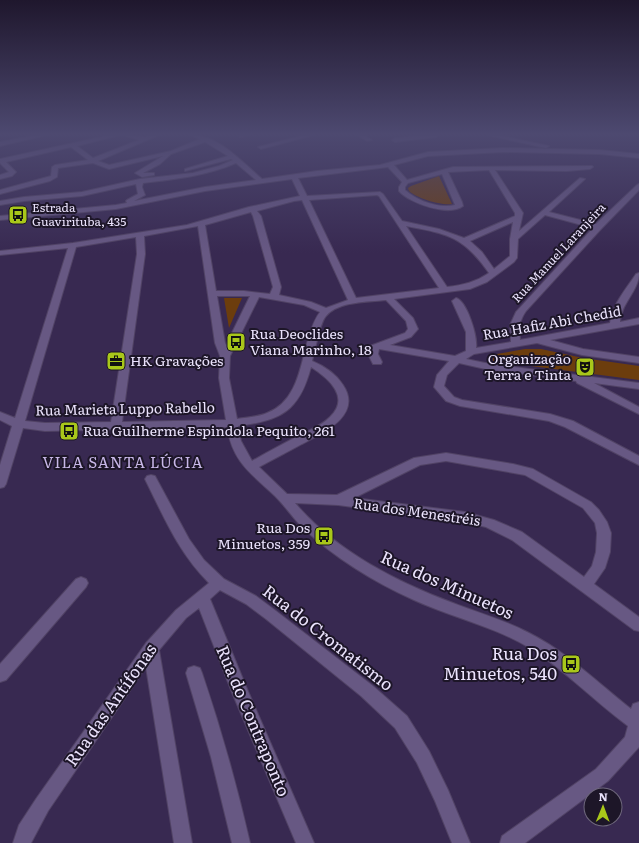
<svg xmlns="http://www.w3.org/2000/svg" width="639" height="843" viewBox="0 0 639 843" font-family="Literata,serif">
	<style>
		.green { fill: #6c3d0d }
		.lines { fill: none; stroke-linecap: round; stroke-linejoin: round }
		.minor-casing { stroke: #514365; stroke-width: 2 }
		.minor { fill: #675883; fill-rule: evenodd }
		.labels { text-anchor: middle; stroke-width: 4; stroke-linejoin: round; paint-order: stroke }
		.far-poi-label { font-size: 12px; fill: #ebe3fd; stroke: #1d1628; text-anchor: start }
		.far-street-label { font-size: 12px; fill: #ebe3fd; stroke: #1d1628 }
		.street-label { font-size: 14px; fill: #ebe3fd; stroke: #1d1628 }
		.poi-label { font-size: 14px; fill: #ebe3fd; stroke: #1d1628; text-anchor: start }
		.neighbourhood-label { font-size: 15px; letter-spacing: 1px; fill: #c9b8e9; stroke: #1d1628 }
		.near-street-label { font-size: 17px; fill: #ebe3fd; stroke: #1d1628 }
		.near-poi-label { font-size: 17px; fill: #ebe3fd; stroke: #1d1628; text-anchor: end }
	</style>
	<rect width="100%" height="100%" fill="#382951"/>
	<!-- green -->
	<path class="green" d="M439,176l13,28c-10,2 -36,-6 -43,-13l-1,-3 3,-2z
		M224,298h18l-13,30z
		M525,349h16l42,9 56,8v14l-146,-19v-3l-4,-1 2,-2z"/>
	<g class="lines">
		<!-- minor casing -->
		<g class="minor-casing">
			<path id="minor" d="M36,135h11l-47,11v-4z
				M110,135h10l-43,11 16,12 46,-18 -16,-5 22,2 6,-2h8l-61,26 11,4 62,-14 29,-12 -10,-4c28,-1 52,27 72,44l55,-8 63,-6 48,-13 75,-4 97,2 39,4v4l-39,-4 -97,-2 -75,4 -34,9 13,15 46,-13 139,-1 1,1 -3,2 -23,2 -72,-1 28,43 -4,18 61,-53 5,1 -36,33 47,12 41,-39 2,-1v6l-38,39 -75,82c-7,10 -7,17 -6,29l90,-17c2,-18 16,-34 26,-49l3,-1c0,18 -18,30 -19,49l19,-4v6l-89,16 33,9 56,8v6l-57,-8 -45,-12 -63,11 -8,5 24,5 149,19v6l-45,-6 45,24v7l-62,-31 -1,-2 -86,-11 -31,-7 -12,12 -3,11 10,11 8,3 88,14 23,7 66,35v9l-74,-38 -16,-6 -89,-15 -14,-5 -12,-14 3,-12 12,-14 -70,-12 -1,5 4,8 -1,2h-8l-5,-10 2,-8 35,-13 3,-4 -2,-8 -20,-21c-18,2 -47,1 -60,16 -6,6 -11,35 -14,45 12,5 24,13 31,24 20,30 -20,48 -41,59 -14,8 -29,15 -43,23l28,27 50,1 77,-37 32,-5 67,11 20,5 58,33 8,8 8,12 4,11 -1,19 -5,16 -11,16 45,33v14l-5,-1 -122,-90 -26,-13 -21,-5 -127,-17 -43,-2c41,48 100,78 158,100 25,10 52,17 76,30 38,19 69,50 102,76l2,-5 6,-2v45l-31,34 -83,62h-25l2,-7 94,-67 29,-32 3,-11c-34,-25 -64,-57 -100,-79 -35,-21 -77,-30 -114,-47 -40,-18 -79,-42 -111,-72 -10,-10 -18,-22 -28,-32 -24,-23 -42,-33 -48,-69l-182,4 -22,-3 -17,56 -2,3 -4,1v-23l12,-39 -12,-6v-8l15,6 53,-170 -68,7v-4l73,-8 114,-18 62,-18 51,-11 -8,-17 -87,12 -89,18 -116,11v-4l116,-11 11,-2 -1,-2 1,-1 11,-6 -2,-10 -54,12 -58,5 -24,4v-4l24,-4 58,-5 58,-13 53,-6 26,-7 14,-6 -2,-1 -46,12v-2l43,-13 -23,-14 -34,12 -11,10 -17,9h11v2l-12,2 -7,-4 28,-17 -54,13 -16,-6 -35,5 -1,9 -7,4 -50,13v-4l51,-14 1,-9 3,-2 33,-5 -17,-13 -65,15 10,10 -4,4 -12,3v-4l9,-3 -9,-9v-4zM236,163l20,17 -51,7 -71,14 11,-6 -3,-8 1,-4c32,-4 63,-7 93,-20zM388,167l14,15 -3,5v4c10,12 50,26 64,15l-1,-4 -14,-30 41,-2 26,43v3l-51,22 -25,-9 -37,-8 -19,-27 -3,-2 -73,4 -9,-18zM442,174l13,31c-15,4 -38,-4 -50,-15v-3l3,-4zM377,195l2,1 60,92 -83,10 -47,-98zM302,200l46,100 -22,8 -15,-6 -32,-7 2,-8 -20,-71 -4,-5 37,-10zM251,212l2,4 20,71 -3,7 -26,-3h-28l-11,-66zM545,215l48,13 -77,84 -6,13 1,17 -35,6c2,-11 -9,-47 -20,-50l-4,3 14,31v19l-11,5 -65,-11 21,-8 7,-8 -5,-11 -19,-19 76,-10 17,-7 27,-20 3,-4 1,-19zM513,222l-3,17v17l-16,13 -12,-17 -12,-11zM198,226l17,117 5,13 -1,22 7,42 -104,2 23,-168 -1,-18zM406,226c42,8 57,10 83,47 -13,9 -26,12 -42,14zM136,237l1,17 -26,168 -66,1 -20,-2 51,-174zM217,296h33l-24,49 -1,-2zM259,297l45,8 16,7c-7,9 -10,21 -13,31 -7,26 -11,59 -40,70 -9,4 -20,4 -30,6l-8,-41 1,-22zM311,367c17,11 40,30 19,50 -9,9 -21,13 -32,19 -15,8 -30,16 -46,25l-11,-20 -3,-15c43,-6 61,-14 73,-59zM446,461l79,14 58,33 12,15 2,10 -1,19 -4,14 -8,11 -62,-45 -28,-12 -29,-8 -111,-14 66,-33z
				M240,135h10l-10,2z
				M304,135h10l-53,14 -3,-2z
				M357,135h7l8,5 -5,1z
				M423,135h16l-3,2 -41,5 -3,-2 3,-2z
				M487,135h11l51,11 -3,2z
				M151,475l4,1 34,63 15,21 20,19 32,17 20,15 97,75 34,30 22,35 19,39 22,53h-18l-17,-42 -18,-38 -22,-35 -34,-32 -95,-77 -20,-15 -26,-14 -10,9 37,90 67,154h-18l-65,-153 -32,-82 -13,10 -27,32 33,193h-18l-28,-176 -98,144 -17,32h-18l6,-18 17,-26 110,-156 30,-33 33,-27c-31,-31 -45,-66 -64,-104l2,-3z
				M81,577l5,2 2,4 -2,4 -80,93 -6,2v-18l76,-85z
				M194,666l6,2 2,5c19,56 35,113 48,170h-18l-21,-86 -25,-84 2,-5z"/>
		</g>
		<!-- minor -->
		<use href="#minor" class="minor"/>
	</g>
	<!-- sky -->
	<linearGradient id="sky" x2="0" y2="1"><stop stop-color="#1f172d"/><stop offset="0.53" stop-color="#4d4970"/><stop offset="1" stop-color="#4d4970" stop-opacity="0"/></linearGradient>
	<rect width="639" height="253" fill="url(#sky)"/>
	<!-- icons -->
	<defs>
		<g id="bus-square" transform="scale(1)"><rect x="-9" y="-9" width="18" height="18" rx="4" fill="#a9c71a" stroke="#1d1628"/><path d="M-5-6H5V4H4V6H2V4H-2V6H-4V4H-5ZM-3.5-4V0h7V-4ZM-3.5 1.2v1.5H-2V1.2ZM2 1.2v1.5H3.5V1.2Z" fill="#111"/></g>
		<g id="office-square" transform="scale(1)"><rect x="-9" y="-9" width="18" height="18" rx="4" fill="#a9c71a" stroke="#1d1628"/><path d="M-6-3h4V-5.5h4V-3h4V5H-6ZM-1-4.5V-3h2v-1.5ZM-6 0V1H6V0Z" fill="#111"/></g>
		<g id="theatre-square" transform="scale(1)"><rect x="-9" y="-9" width="18" height="18" rx="4" fill="#a9c71a" stroke="#1d1628"/><path d="M-5-5.5Q0-4 5-5.5V0Q5 5 0 6Q-5 5-5 0ZM-3.3-2.5H-1v1.5H-3.3ZM1-2.5H3.3v1.5H1ZM-2.8 1Q0 5.5 2.8 1Z" fill="#111"/></g>
	</defs>
	<g fill-rule="evenodd">
		<use href="#bus-square" x="18" y="215"/>
		<use href="#bus-square" x="236" y="342"/>
		<use href="#office-square" x="116" y="361"/>
		<use href="#theatre-square" x="585" y="367"/>
		<use href="#bus-square" x="69" y="431"/>
		<use href="#bus-square" x="324" y="536"/>
		<use href="#bus-square" x="571" y="664"/>
	</g>
	<g class="labels">
		<!-- far-poi labels -->
		<g class="far-poi-label">
			<text x="32" y="212">Estrada<tspan x="32" dy="14">Guavirituba, 435</tspan></text>
		</g>
		<!-- far-street labels -->
		<g class="far-street-label">
			<text transform="translate(559 253) rotate(-47)" y="4">Rua Manuel Laranjeira</text>
		</g>
		<!-- street labels -->
		<g class="street-label">
			<text transform="translate(552 323) rotate(-10)" y="5">Rua Hafiz Abi Chedid</text>
			<text transform="translate(125 409) rotate(-1)" y="5">Rua Marieta Luppo Rabello</text>
			<text transform="translate(417 512) rotate(8)" y="5">Rua dos Menestréis</text>
		</g>
		<!-- poi labels -->
		<g class="poi-label">
			<text x="250" y="339">Rua Deoclides<tspan x="250" dy="16">Viana Marinho, 18</tspan></text>
			<text x="571" y="364" text-anchor="end">Organização<tspan x="571" dy="16">Terra e Tinta</tspan></text>
			<text x="130" y="366">HK Gravações</text>
			<text x="83" y="436">Rua Guilherme Espindola Pequito, 261</text>
			<text x="310" y="533" text-anchor="end">Rua Dos<tspan x="310" dy="16">Minuetos, 359</tspan></text>
		</g>
		<!-- neighbourhood labels -->
		<g class="neighbourhood-label">
			<text x="123" y="468">VILA SANTA LÚCIA</text>
		</g>
		<!-- near-street labels -->
		<g class="near-street-label">
			<text transform="translate(447 585) rotate(24)" y="6">Rua dos Minuetos</text>
			<text transform="translate(328 638) rotate(38)" y="6">Rua do Cromatismo</text>
			<text transform="translate(111 705) rotate(-55)" y="6">Rua das Antífonas</text>
			<text transform="translate(253 721) rotate(67)" y="6">Rua do Contraponto</text>
		</g>
		<!-- near-poi labels -->
		<g class="near-poi-label">
			<text x="557" y="660">Rua Dos<tspan x="557" dy="20">Minuetos, 540</tspan></text>
		</g>
	</g>
	<!-- north arrow -->
	<g transform="translate(603 807) rotate(1)"><circle r="19" fill="#1d1628" stroke="#6f687d"/>
	<path d="M0-3L7 15L0 10L-7 15Z" fill="#a9c71a"/>
	<text y="-6" font-size="11" font-weight="bold" text-anchor="middle" fill="#ebe3fd">N</text>
	</g>
</svg>
